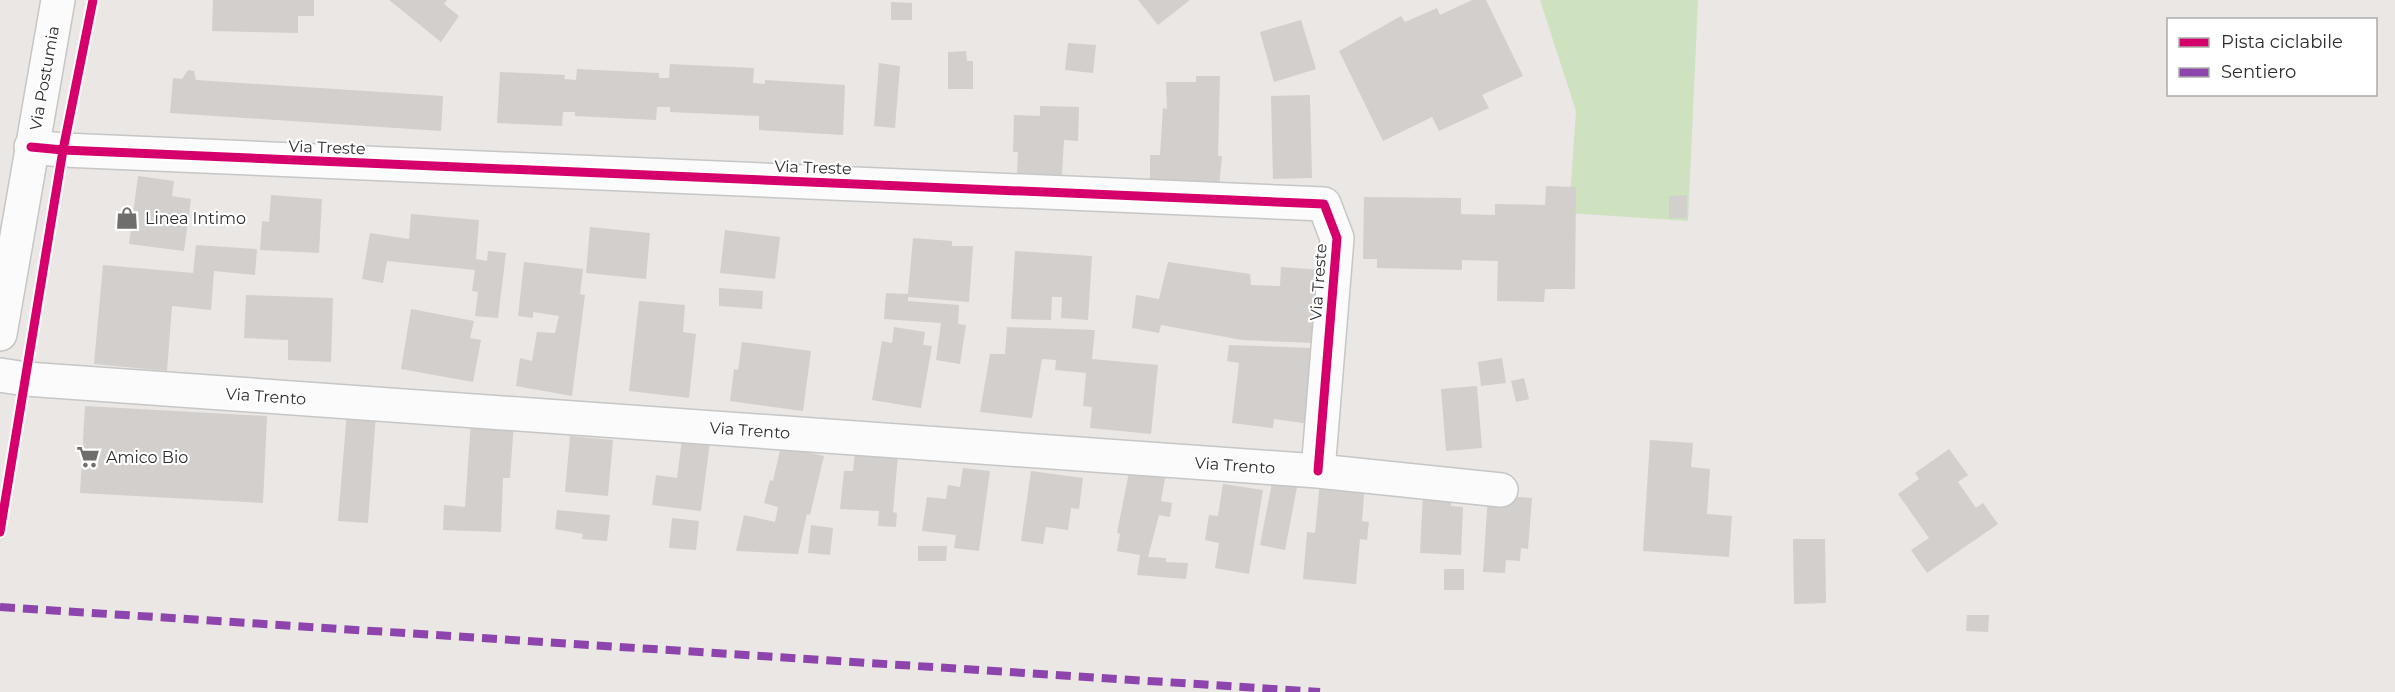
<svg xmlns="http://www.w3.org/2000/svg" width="2395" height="692" viewBox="0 0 2395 692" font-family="Montserrat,sans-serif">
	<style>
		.green { fill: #cee2c0 }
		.building { fill: #d2cfcd }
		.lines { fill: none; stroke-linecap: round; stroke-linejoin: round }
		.street-casing { stroke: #c6c6c6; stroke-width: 36 }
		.secondary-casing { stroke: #c6c6c6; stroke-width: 36 }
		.street { stroke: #fcfbfb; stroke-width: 33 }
		.secondary { stroke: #fcfbfb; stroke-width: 33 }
		.quiet { stroke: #8e44ad; stroke-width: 8; stroke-dasharray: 15 8; stroke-linecap: butt }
		.cycleway-casing { stroke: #fff; stroke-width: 13 }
		.cycleway { stroke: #d6006c; stroke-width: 9 }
		.labels { text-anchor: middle; stroke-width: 4.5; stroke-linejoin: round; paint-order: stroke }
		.street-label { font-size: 16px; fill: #2d2d2d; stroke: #fff }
		.poi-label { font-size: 16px; fill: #2d2d2d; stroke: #fff; text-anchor: start }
	</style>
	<rect width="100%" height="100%" fill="#eae7e4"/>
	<!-- green -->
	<path class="green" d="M1540,0h158l-10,221 -119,-8 7,-102z"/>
	<!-- building -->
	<path class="building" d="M213,0h101v16h-16v17l-86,-2z
		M389,0h58l-3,4 15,12 -18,26z
		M1138,0h52l-32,25z
		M1472,0h14l37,76 -41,19 7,13 -50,23 -7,-14 -49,24 -44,-90 62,-35 4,6 32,-14 3,7z
		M891,2l21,1v17h-21z
		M1301,20l15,49 -42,13 -14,-50z
		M1068,43l28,2 -3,28 -28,-3z
		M966,51l1,10h6v28h-25v-37z
		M879,63l21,3 -5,62 -21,-2z
		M670,64l84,4 -1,15 12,1v-4l80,5 -2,50 -84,-5v-14l-89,-4v-5h-13l-1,13 -81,-4v-4h-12l-1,14 -65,-3 3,-51 65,3 -1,4 12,1 1,-11 82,4v5h10z
		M188,70l6,1 2,9 247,16 -2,35 -271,-18 3,-35 9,1z
		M1196,76h24l-2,80h4l-3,31 -69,-1v-31h10l3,-47 4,1 -1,-27h30z
		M1310,95l2,83 -39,1 -2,-83z
		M1040,106l39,1 -1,34 -14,-1 -2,35 -45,-2 1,-21h-5l1,-37 26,1z
		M138,176l36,5 -2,15 19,3 -7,52 -55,-7z
		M1546,186l30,1 -1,102h-30l-1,13 -47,-1 1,-40 -36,-1v10l-85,-2v-9h-14l1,-62 97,1v16l34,1v-11l50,1z
		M271,195l51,4 -3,54 -59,-3 2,-29 7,1z
		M1687,195v23h-18v-22z
		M411,214l68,6 -3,39 11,2 1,-10 18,2 -8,65 -23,-2 3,-24 -6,-1 3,-21 -88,-9 -4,22 -21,-4 8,-46 39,6z
		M590,227l60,6 -4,46 -60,-6z
		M725,230l55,7 -5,42 -55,-6z
		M913,238l39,3v5h21l-4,56 -61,-5v4l51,4 -1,19 8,1 -6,39 -24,-4 5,-37 -57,-4 2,-26 22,1z
		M196,245l61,4 -2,26 -41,-4 -3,39 -39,-4 -5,65 -73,-7 9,-99 90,8z
		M1015,251l77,5 -4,64 -27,-2 1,-21h-10l-1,23 -40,-1z
		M524,262l59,7 -3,25 5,1 -13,101 -56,-10 4,-28 12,3 5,-29 18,1 4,-17 -26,-4v6l-15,-2z
		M1168,262l82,12 1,11 29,1 1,-19 41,3 -7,73 -73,-3 -81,-15 -2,8 -27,-5 4,-33 23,4z
		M719,288l44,3 -1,18 -43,-3z
		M246,295l87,3 -2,64 -43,-2v-20l-44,-2z
		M639,301l46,4 -2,27 13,2 -7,64 -60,-7z
		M411,309l63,12 -4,17 11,2 -8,42 -72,-13z
		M894,327l31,5 -2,13 9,1 -11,62 -49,-8 10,-59 10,2z
		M1007,327l88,3 -3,29 66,6 -7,69 -61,-6 2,-21 -9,-1 3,-33 -31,-3 1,-10 -14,-1 -10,59 -52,-6 10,-58h15z
		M742,342l69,9 -8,60 -73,-10 4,-32 4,1z
		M1229,345l85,3 -4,76 -36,-5 -1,9 -41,-5 7,-60 -12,-2z
		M1502,358l4,25 -25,3 -3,-24z
		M1524,378l5,21 -13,3 -5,-21z
		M1477,386l5,62 -36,3 -5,-62z
		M85,406l182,10 -4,87 -183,-10z
		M347,411l29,2 -8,110 -30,-2z
		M471,420l43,3 -4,55h-7l-2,54 -58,-2 1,-25 21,2z
		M570,436l43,4 -5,56 -43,-4z
		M682,439l28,3 -9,69 -49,-6 4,-30 21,3z
		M1650,440l43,3 -2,24 19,2 -3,45 25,2 -3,41 -86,-6z
		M781,446l43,10 -14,59 -3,-1 -9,40 -62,-3 8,-36 31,7 3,-15 -14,-4 6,-23 3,1z
		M1949,449l19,26 -10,7 18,26 7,-5 15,21 -71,49 -16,-23 18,-12 -31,-44 21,-15 -4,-6z
		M855,452l43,3 -5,57 4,1 -1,14 -18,-1 1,-15 -39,-2 4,-38h9z
		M963,468l27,3 -11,80 -25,-3 2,-13 -34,-4 5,-34 19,2 2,-14 12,2z
		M1031,471l52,7 -4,31 -8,-1 -3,22 -22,-3 -3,17 -22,-3z
		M1129,472l36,6 -4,23 11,2 -2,14 -11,-2 -11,42 18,1v4l22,1 -2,16 -49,-4 3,-20 -23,-4 3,-17 -3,-1z
		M1320,481l45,4 -3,36 7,1 -2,18 -7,-1 -4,45 -53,-5 4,-47 8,1z
		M1272,483l25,4 -12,63 -25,-5z
		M1223,484l40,6 -14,84 -34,-6 4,-25 -14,-3 4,-25 9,1z
		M1423,493l28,1v12l12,1 -2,48 -41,-2z
		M1488,495l44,3 -4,51 -7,-1 -1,13 -14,-1 -1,13 -22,-1z
		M557,510l53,5 -3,26 -25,-2 1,-5 -28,-5z
		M672,518l27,3 -3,29 -27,-2z
		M811,525l22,3 -3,27 -22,-2z
		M1793,539h32l1,64 -32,1z
		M918,546h29l-1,15h-28z
		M1444,569h20v21h-20z
		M1967,615h22l-1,17 -22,-1z"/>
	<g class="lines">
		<!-- street casing -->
		<g class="street-casing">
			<path id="street" d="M31,147l32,3 1261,54 13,34 -19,233
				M0,375l26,4 1292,92 183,19"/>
		</g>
		<!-- secondary casing -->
		<g class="secondary-casing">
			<path id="secondary" d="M0,334l58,-334"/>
		</g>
		<!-- street -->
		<use href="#street" class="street"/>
		<!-- secondary -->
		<use href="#secondary" class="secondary"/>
		<!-- quiet -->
		<path class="quiet" d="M0,607l1320,85"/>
		<!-- cycleway casing -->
		<g class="cycleway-casing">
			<path id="cycleway" d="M31,147l32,3 1261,54 13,34 -19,233
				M0,532l63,-382 30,-150"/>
		</g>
		<!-- cycleway -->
		<use href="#cycleway" class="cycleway"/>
	</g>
	<!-- icons -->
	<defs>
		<g id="shop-bare" transform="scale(1.8)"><path d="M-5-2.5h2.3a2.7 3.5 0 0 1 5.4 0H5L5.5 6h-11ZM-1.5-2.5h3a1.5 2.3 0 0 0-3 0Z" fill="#6f6e6d" stroke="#fff" stroke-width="2.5" paint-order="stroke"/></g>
		<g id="supermarket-bare" transform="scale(1.8)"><path d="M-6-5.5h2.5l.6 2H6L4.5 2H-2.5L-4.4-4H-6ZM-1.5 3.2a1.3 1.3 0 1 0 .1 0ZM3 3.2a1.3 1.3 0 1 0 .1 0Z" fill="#6f6e6d" stroke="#fff" stroke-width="2.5" paint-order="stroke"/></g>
	</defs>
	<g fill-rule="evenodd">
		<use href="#shop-bare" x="127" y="218"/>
		<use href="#supermarket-bare" x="88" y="457"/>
	</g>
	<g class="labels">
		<!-- street labels -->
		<g class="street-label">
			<text transform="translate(44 78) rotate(-80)" y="6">Via Postumia</text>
			<text transform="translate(327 147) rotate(2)" y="6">Via Treste</text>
			<text transform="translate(813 167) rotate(2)" y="6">Via Treste</text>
			<text transform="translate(1318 282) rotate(-86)" y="6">Via Treste</text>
			<text transform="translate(266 396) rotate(4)" y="6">Via Trento</text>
			<text transform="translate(750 430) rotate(4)" y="6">Via Trento</text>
			<text transform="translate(1235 465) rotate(4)" y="6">Via Trento</text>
		</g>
		<!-- poi labels -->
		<g class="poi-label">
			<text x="145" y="224">Linea Intimo</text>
			<text x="106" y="463">Amico Bio</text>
		</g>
	</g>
	<!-- legend -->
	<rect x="2167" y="18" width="210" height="78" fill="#ffffff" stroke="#ababab" stroke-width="1.5"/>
	<rect x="2179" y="38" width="30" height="9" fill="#d6006c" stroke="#ababab" stroke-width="1.5"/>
	<text x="2221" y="48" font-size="18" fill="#2d2d2d">Pista ciclabile</text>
	<rect x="2179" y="68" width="30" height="9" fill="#8e44ad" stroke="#ababab" stroke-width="1.5"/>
	<text x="2221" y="78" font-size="18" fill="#2d2d2d">Sentiero</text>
</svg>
